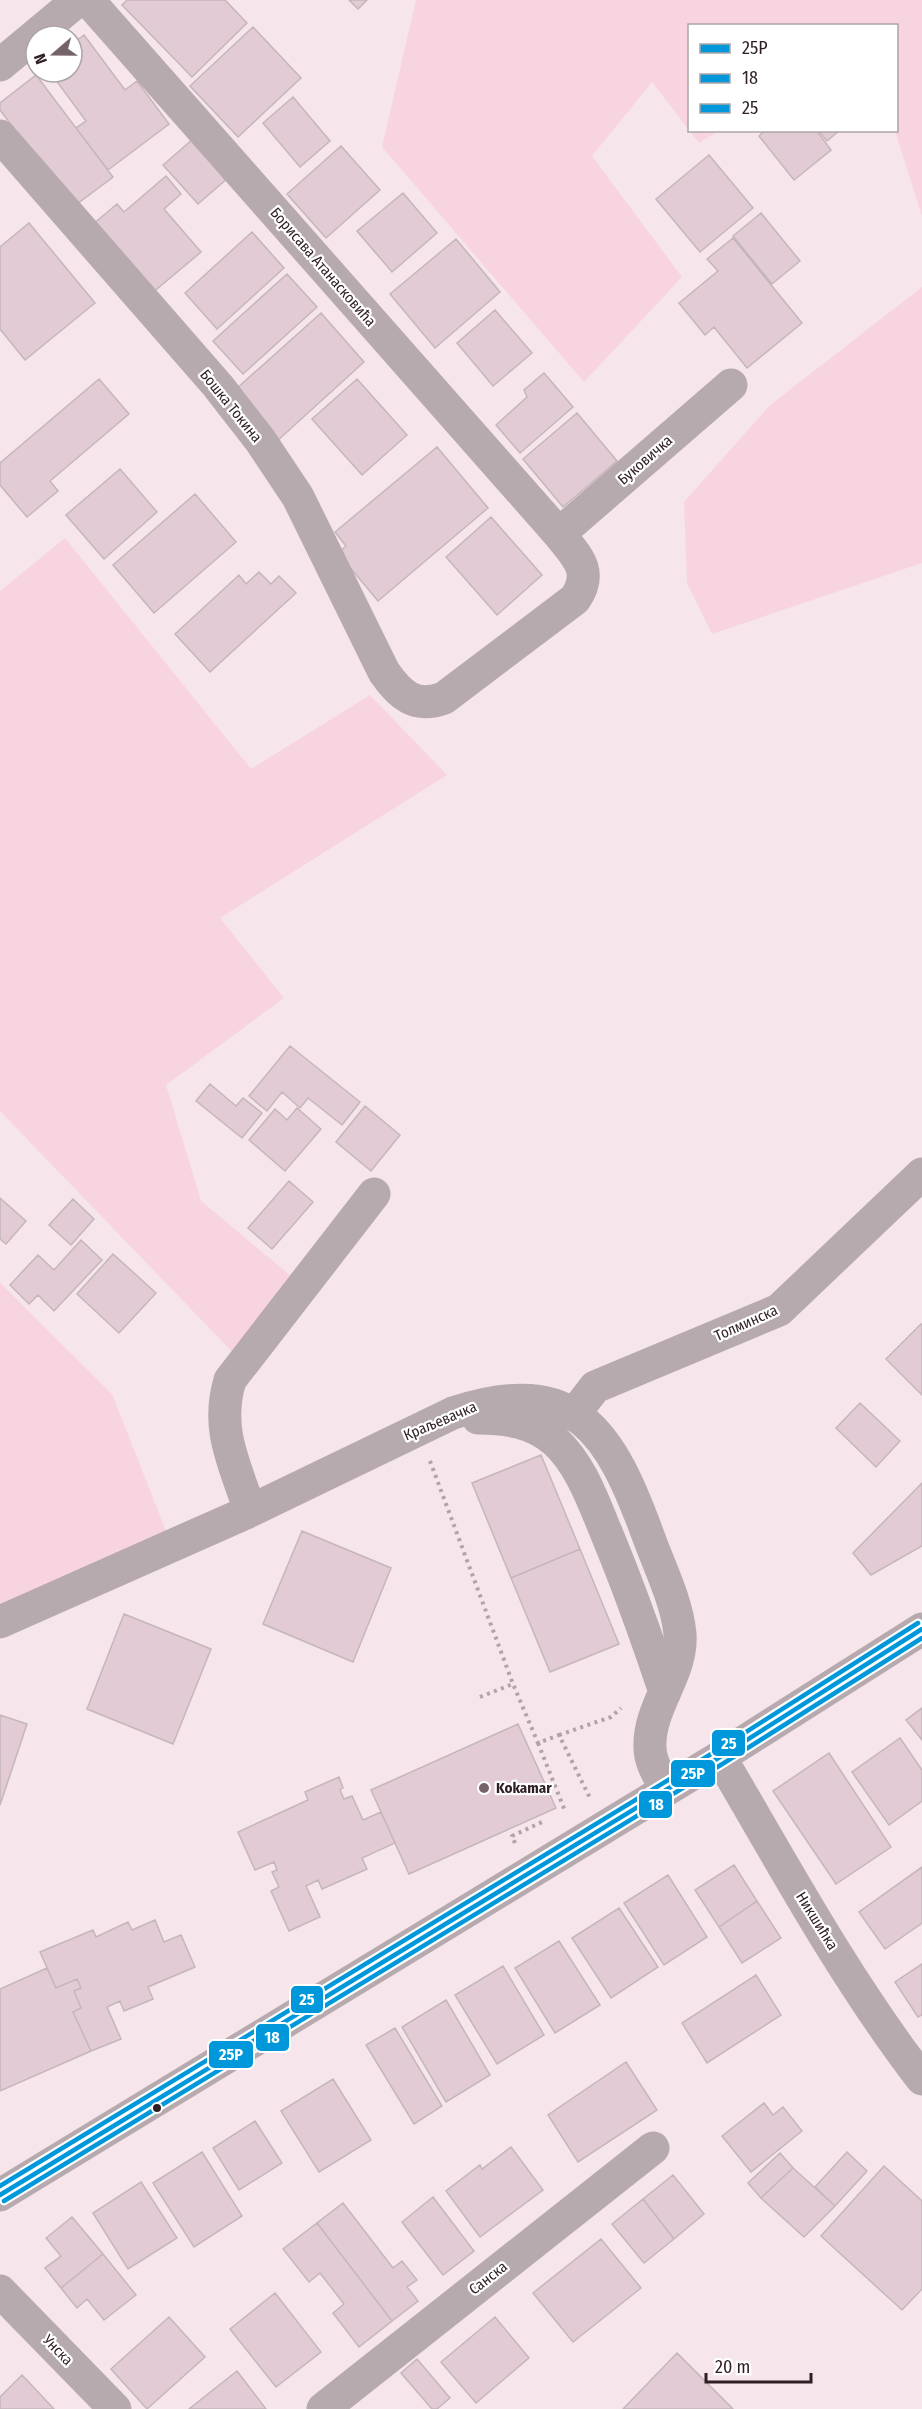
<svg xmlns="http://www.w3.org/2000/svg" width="922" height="2409" viewBox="0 0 922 2409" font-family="'Fira Sans Condensed',sans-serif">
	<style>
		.green { fill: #f8d4e1 }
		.building { fill: #e2cbd4; stroke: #c5b6bb; stroke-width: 1.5 }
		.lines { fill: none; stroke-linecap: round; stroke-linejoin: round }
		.path { stroke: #afa4a8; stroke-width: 4; stroke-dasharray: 3 4.5; stroke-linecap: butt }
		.minor { stroke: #b7aaaf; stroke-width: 33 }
		.bus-1-casing { stroke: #fff; stroke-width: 9 }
		.bus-2-casing { stroke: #fff; stroke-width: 9 }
		.bus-3-casing { stroke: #fff; stroke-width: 9 }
		.bus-1 { stroke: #0098da; stroke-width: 4.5 }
		.bus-2 { stroke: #0098da; stroke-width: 4.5 }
		.bus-3 { stroke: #0098da; stroke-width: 4.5 }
		.poi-dot { fill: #74646a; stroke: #fff; stroke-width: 2 }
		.bus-dot { fill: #2e1f24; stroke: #fff; stroke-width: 2 }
		.labels { text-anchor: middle; stroke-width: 4.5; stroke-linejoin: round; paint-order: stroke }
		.street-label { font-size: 15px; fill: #2e1f24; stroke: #fff }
		.poi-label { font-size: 15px; font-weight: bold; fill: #2e1f24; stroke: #fff; text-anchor: start }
		.line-badge { stroke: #fff; stroke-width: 2 }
		.badge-label { font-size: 16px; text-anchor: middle; font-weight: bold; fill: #fff }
	</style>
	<rect width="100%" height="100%" fill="#f6e5eb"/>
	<!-- green -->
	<path class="green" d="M416,0h506v216l-27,-85 1,-105h-206v104l28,1 -19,12 -47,-61 -60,74 90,121 -98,105 -202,-235z
		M922,287v276l-210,71 -25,-51 -3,-81 85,-96z
		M65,538l186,231 119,-74 77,80 -227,143 64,80 -118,87 35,116 102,85 -60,77 -243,-252v-520z
		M0,1283l112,111 60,152 -172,76z"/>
	<!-- building -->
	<path class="building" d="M127,0h98l22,23 -55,54 -70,-72z
		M349,0h18l-9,9z
		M253,27l48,51 -63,59 -48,-51z
		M84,35l41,55 12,-9 32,43 -61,46 -32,-42 10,-7 -36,-49h22v-28z
		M36,75l77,102 -40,30 -73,-97v-7z
		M293,97l37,44 -30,26 -37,-44z
		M765,130h51l15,20 -37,30 -35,-44z
		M818,130h22l-13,11z
		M193,139l35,39 -30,26 -35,-39z
		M341,146l39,44 -54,48 -39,-44z
		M709,155l44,53 -53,44 -44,-53z
		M166,176l15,18 -17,15 37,43 -50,42 -59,-69 25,-21 7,8z
		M403,193l34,40 -45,39 -35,-41z
		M761,213l39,48 -28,23 -39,-48z
		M29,223l66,80 -70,57 -25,-31v-82z
		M252,232l32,36 -67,61 -32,-36z
		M733,238l69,85 -55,45 -33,-41 -9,8 -26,-32 39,-32 -11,-12z
		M456,239l44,53 -65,56 -45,-54z
		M287,274l30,33 -74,67 -30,-33z
		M495,310l37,43 -39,33 -36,-43z
		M321,313l43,49 -88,80 -40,-53z
		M544,373l29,34 -53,46 -24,-28 31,-28 -3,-7z
		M99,379l30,35 -79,67 8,10 -31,26 -27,-32v-22z
		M357,379l50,56 -45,40 -50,-56z
		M577,413l40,48 -54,46 -40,-48z
		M437,447l51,61 -110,93 -40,-48 8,-7 -11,-14z
		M120,469l37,43 -53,47 -38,-44z
		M195,494l41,48 -82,71 -41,-48z
		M491,517l51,58 -45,40 -51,-58z
		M259,572l12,12 8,-8 17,17 -86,79 -35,-38 64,-59 7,9z
		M290,1046l70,56 -18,23 -34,-27 -8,10 -18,-16 -15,19 -18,-15z
		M210,1084l26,22 7,-8 19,15 -20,25 -46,-37z
		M365,1106l35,29 -29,36 -35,-29z
		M297,1108l24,21 -36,42 -36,-31 26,-31 12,11z
		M289,1181l24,21 -41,47 -24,-21z
		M0,1198l26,23 -20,23 -6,-5z
		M73,1199l21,20 -23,26 -22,-20z
		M81,1240l21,20 -48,51 -16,-16 -9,9 -19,-19 28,-30 16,15z
		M113,1254l43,39 -37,40 -42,-39z
		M921,1324l1,1v70l-36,-36z
		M860,1403l40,38 -24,26 -40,-39z
		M541,1455l39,94 -69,29 -39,-95z
		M922,1483v63l-51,29 -18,-22z
		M302,1531l89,37 -38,94 -90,-38z
		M580,1549l39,95 -69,28 -39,-94z
		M124,1614l87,35 -38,95 -86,-35z
		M922,1708v32l-16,-20z
		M0,1715l27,9 -27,81z
		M518,1724l38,84 -147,66 -38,-84z
		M900,1738l22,32v31l-33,24 -37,-53z
		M829,1753l62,94 -55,37 -63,-93z
		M339,1777l4,11 -3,2 4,9 8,-3 11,24 18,-8 14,31 -33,15 5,11 -45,20 -4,-9 -12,6 14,31 -31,14 -18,-40 8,-4 -7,-15 5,-2 -3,-8 -19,8 -17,-38 70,-32 -3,-8z
		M734,1865l23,36 -38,26 -24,-37z
		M922,1867v56l-37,26 -26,-37z
		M668,1875l39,62 -43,28 -40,-62z
		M757,1901l24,37 -39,25 -23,-36z
		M619,1908l39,59 -47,31 -39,-60z
		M155,1920l9,22 17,-7 14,32 -47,20 5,12 -29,12 -4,-10 -13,6 14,32 -30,12 -18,-39 8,-4 -7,-17 7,-3 -4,-9 -21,9 -16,-36 53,-22 3,7 32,-15 4,8z
		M559,1941l41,64 -45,28 -40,-65z
		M922,1964v51l-4,2 -23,-35z
		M503,1966l41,69 -47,29 -42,-69z
		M47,1968l9,20 21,-9 4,9 -7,3 7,17 -8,4 18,39 -91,40v-102z
		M756,1975l25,40 -74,48 -25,-40z
		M446,2000l44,75 -44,27 -44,-75z
		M395,2028l47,78 -28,18 -48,-79z
		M626,2062l31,48 -79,52 -30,-47z
		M333,2079l38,61 -52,32 -38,-61z
		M764,2103l9,12 10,-8 19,24 -51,41 -29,-36z
		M255,2121l27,42 -43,27 -26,-42z
		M511,2147l32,43 -63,47 -34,-46 34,-26 2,4z
		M202,2152l40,64 -48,31 -41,-64z
		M847,2152l20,19 -32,35 -20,-19z
		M780,2153l13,15 -32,30 -13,-15z
		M884,2166l38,35v88l-20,21 -81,-74z
		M793,2168l42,38 -31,31 -43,-39z
		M673,2175l31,39 -30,25 -31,-40z
		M141,2182l36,56 -49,31 -35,-56z
		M433,2197l41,54 -31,24 -41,-53z
		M643,2199l31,40 -30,24 -32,-39z
		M343,2203l50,65 9,-7 15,19 -10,7 11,14 -26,20 -75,-98z
		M72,2217l31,37 -42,34 -16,-20 16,-12 -15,-18z
		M317,2223l75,98 -33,26 -26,-34 11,-9 -24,-31 -11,9 -26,-33z
		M601,2239l40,49 -68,54 -40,-49z
		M103,2254l33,41 -32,25 -17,-21 -10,9 -16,-20z
		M275,2293l46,59 -45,35 -46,-58z
		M169,2317l36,40 -58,52 -36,-40z
		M495,2317l34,41 -53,45 -35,-41z
		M677,2353l56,56h-110z
		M417,2359l33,39 -13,11h-5l-31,-36z
		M237,2371l29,38h-77z
		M22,2375l32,34h-54v-12z"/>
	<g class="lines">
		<!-- path -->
		<path class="path" d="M430,1461l83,223 25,59 21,-8 31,63
			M480,1697l33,-13
			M559,1735l52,-18 10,-9
			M538,1743l27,68
			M515,1843l-3,-7 30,-14"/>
		<!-- minor -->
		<path class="minor" d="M0,65l78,-65
			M0,136l218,250 42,54 38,57 86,175c16,23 31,37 60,26l131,-99c19,-28 2,-42 -16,-65l-471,-534
			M559,534l172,-149
			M575,1413l20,-26 184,-77 143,-136
			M478,1418c28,0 55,4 77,23 26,24 38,60 51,91 22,53 41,106 59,160
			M250,1511c-15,-47 -35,-81 -20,-131l144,-186
			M0,1622l250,-111 203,-98c123,-41 158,20 196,125 11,30 28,64 31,96 3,40 -32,73 -30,114 0,15 10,29 16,42
			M720,1757c64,109 125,222 202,322
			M0,2195l720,-438 202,-128
			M0,2291l115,118
			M323,2409l330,-261"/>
		<!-- bus-1 casing -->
		<g class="bus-1-casing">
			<path id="bus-1" d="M0,2195l720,-438 202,-128"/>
		</g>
		<!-- bus-2 casing -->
		<g class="bus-2-casing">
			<path id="bus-2" d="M4,2201l720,-438 198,-125"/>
		</g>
		<!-- bus-3 casing -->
		<g class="bus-3-casing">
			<path id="bus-3" d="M0,2186l716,-435 202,-128"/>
		</g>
		<!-- bus-1 -->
		<use href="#bus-1" class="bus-1"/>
		<!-- bus-2 -->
		<use href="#bus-2" class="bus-2"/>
		<!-- bus-3 -->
		<use href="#bus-3" class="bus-3"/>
	</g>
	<!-- markers -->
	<circle class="poi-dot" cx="484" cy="1788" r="6"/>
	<circle class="bus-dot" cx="157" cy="2108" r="5"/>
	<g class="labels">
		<!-- street labels -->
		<g class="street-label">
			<text transform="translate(323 267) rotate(49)" y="5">Борисава Атанасковића</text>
			<text transform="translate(231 406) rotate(51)" y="5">Бошка Токина</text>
			<text transform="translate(645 460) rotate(-41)" y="5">Буковичка</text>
			<text transform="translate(746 1323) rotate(-24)" y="5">Толминска</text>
			<text transform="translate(440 1421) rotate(-23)" y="5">Краљевачка</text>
			<text transform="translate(817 1921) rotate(58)" y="5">Никшићка</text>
			<text transform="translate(488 2278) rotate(-38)" y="5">Санска</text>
			<text transform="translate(58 2350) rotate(46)" y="5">Унска</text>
		</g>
		<!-- poi labels -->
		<g class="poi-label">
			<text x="496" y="1793">Kokamar</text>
		</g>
	</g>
	<g class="line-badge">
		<rect x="711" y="1729" width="35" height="28" rx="6" fill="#0098da"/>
		<rect x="670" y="1759" width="46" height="29" rx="6" fill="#0098da"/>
		<rect x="638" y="1790" width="35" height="29" rx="6" fill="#0098da"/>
		<rect x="290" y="1985" width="34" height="29" rx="6" fill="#0098da"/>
		<rect x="255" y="2023" width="35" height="29" rx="6" fill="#0098da"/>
		<rect x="208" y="2040" width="46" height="29" rx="6" fill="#0098da"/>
	</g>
	<g class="badge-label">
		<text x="729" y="1749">25</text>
		<text x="693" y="1779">25P</text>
		<text x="656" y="1810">18</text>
		<text x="307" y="2005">25</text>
		<text x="272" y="2043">18</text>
		<text x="231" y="2060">25P</text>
	</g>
	<!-- legend -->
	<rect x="688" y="24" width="210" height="108" fill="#ffffff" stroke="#aba5a7" stroke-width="1.5"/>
	<rect x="700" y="44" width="30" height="9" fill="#0098da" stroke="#aba5a7" stroke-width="1.5"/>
	<text x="742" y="54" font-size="18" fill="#2e1f24">25P</text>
	<rect x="700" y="74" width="30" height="9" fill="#0098da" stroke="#aba5a7" stroke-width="1.5"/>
	<text x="742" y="84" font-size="18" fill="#2e1f24">18</text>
	<rect x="700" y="104" width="30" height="9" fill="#0098da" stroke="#aba5a7" stroke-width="1.5"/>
	<text x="742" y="114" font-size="18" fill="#2e1f24">25</text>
	<!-- north arrow -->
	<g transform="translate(54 54) rotate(250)"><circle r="28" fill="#ffffff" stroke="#aba5a7" stroke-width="1.5"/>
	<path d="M0-4.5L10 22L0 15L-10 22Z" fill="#74646a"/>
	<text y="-9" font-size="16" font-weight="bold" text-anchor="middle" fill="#2e1f24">N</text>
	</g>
	<!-- scale -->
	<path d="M706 2373v9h105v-9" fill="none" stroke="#2e1f24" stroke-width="3"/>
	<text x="715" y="2373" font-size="18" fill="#2e1f24" stroke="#ffffff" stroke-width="4.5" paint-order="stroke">20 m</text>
</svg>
